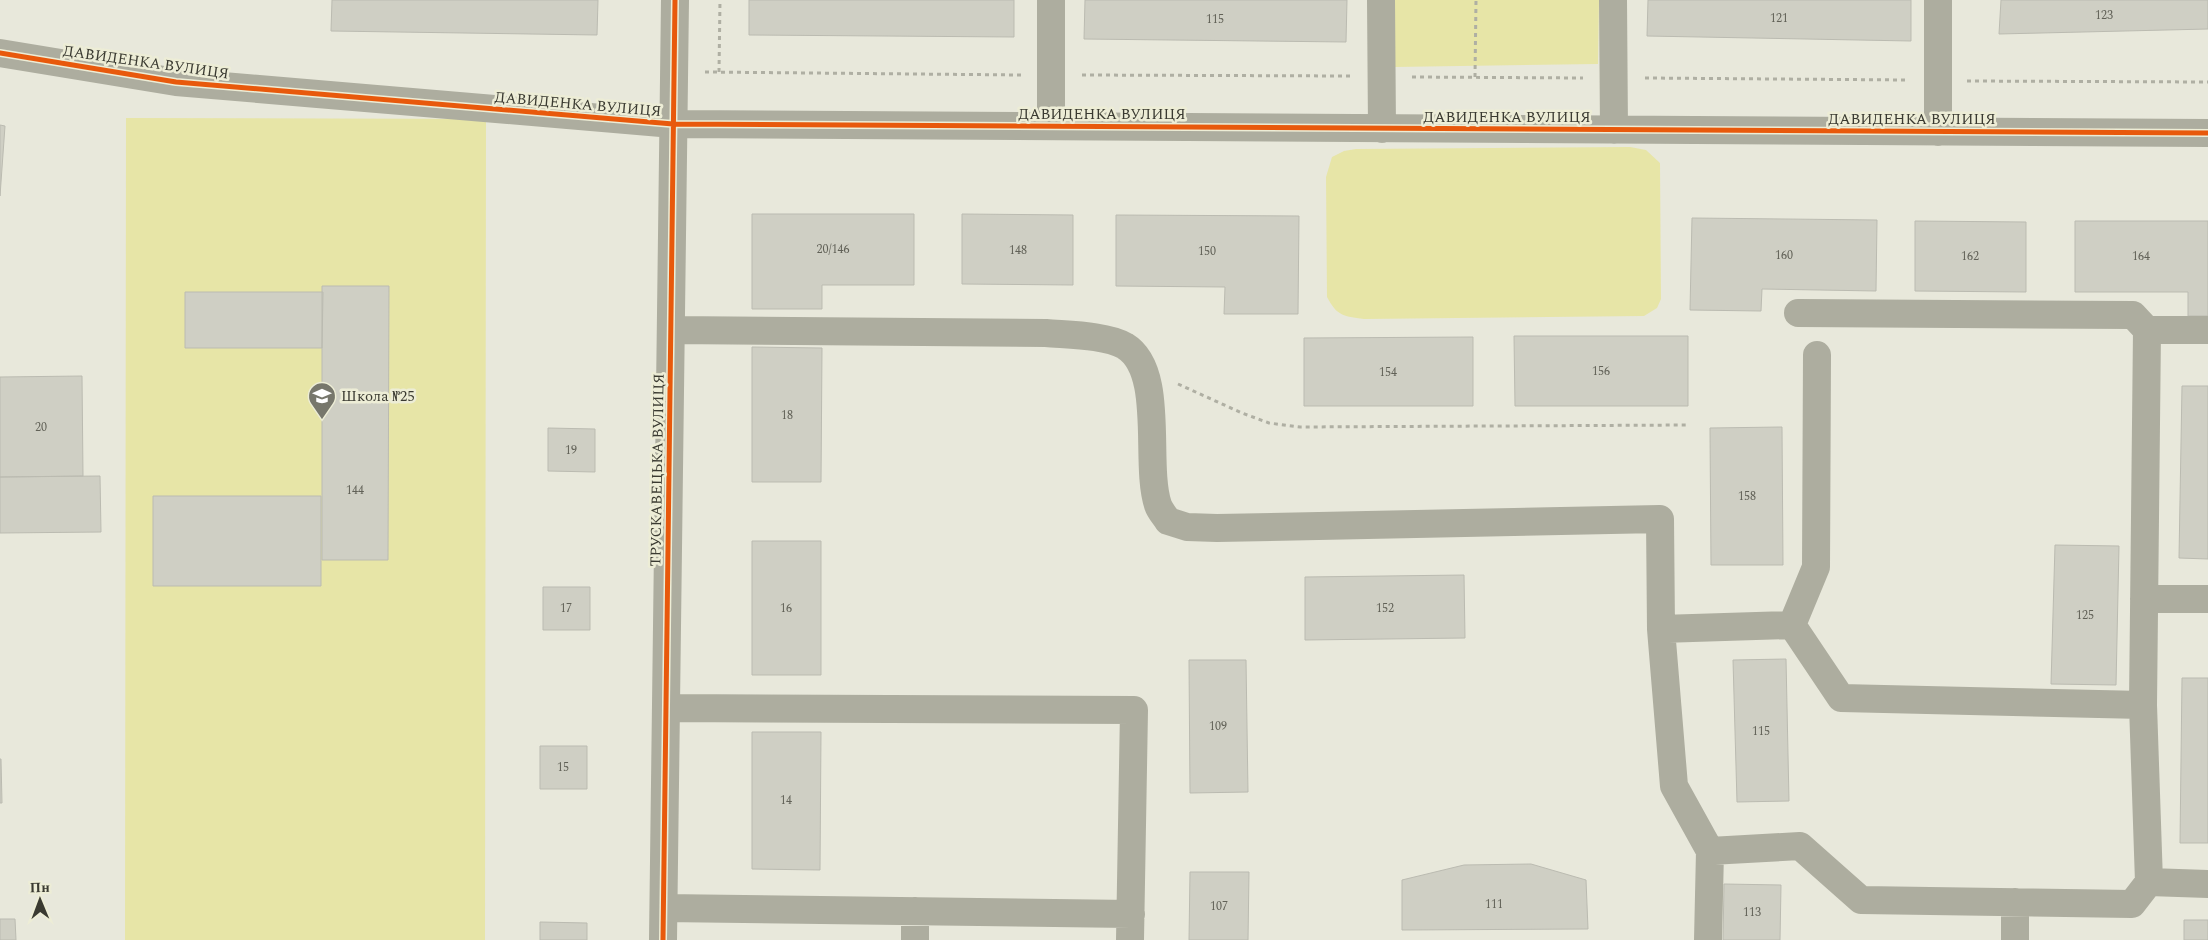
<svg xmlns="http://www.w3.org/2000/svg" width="2208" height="940" viewBox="0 0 2208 940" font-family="Spectral,serif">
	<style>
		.green { fill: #e7e5a7 }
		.building { fill: #cfcfc4; stroke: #bbbbb1 }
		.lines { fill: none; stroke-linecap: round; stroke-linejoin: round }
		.path { stroke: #afafa3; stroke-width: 3; stroke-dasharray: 4 4; stroke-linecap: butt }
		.minor { stroke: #adad9f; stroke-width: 28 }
		.cycleway-casing { stroke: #ededd6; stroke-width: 8 }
		.cycleway { stroke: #e8590c; stroke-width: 5 }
		.labels { text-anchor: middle; stroke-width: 5; stroke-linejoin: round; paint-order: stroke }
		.number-label { font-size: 12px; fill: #616157 }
		.street-label { font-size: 15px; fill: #3a3a31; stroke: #ededd6 }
		.poi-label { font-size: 15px; fill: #3a3a31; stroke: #ededd6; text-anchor: start }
	</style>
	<rect width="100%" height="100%" fill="#e8e8db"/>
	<!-- green -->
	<path class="green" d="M1393,0h206l-1,64 -204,3z
		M126,118l360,1 -1,821h-360z
		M1630,147l16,3 14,13 1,136 -4,9 -13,8 -280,3c-21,-3 -27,-3 -37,-22l-1,-120 6,-20 12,-6 12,-2z"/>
	<!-- building -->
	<path class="building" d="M332,0h266l-1,35 -266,-4z
		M749,0h265v37l-265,-2z
		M1085,0h262l-1,42 -262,-3z
		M1648,0h263v41l-264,-5z
		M2001,0h207v29l-209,5z
		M0,125l5,1 -5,70z
		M752,214h162v71h-92v24h-70z
		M962,214l111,1v70l-111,-1z
		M1116,215l183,1 -1,98h-74l1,-27 -109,-1z
		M1692,218l185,2 -1,71 -114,-2 -1,22 -71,-1z
		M1915,221l111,1v70l-111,-1z
		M2075,221h133v95h-20v-24h-113z
		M322,286h67l-1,274h-66z
		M185,292h138l-1,56h-137z
		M1514,336h174v70h-173z
		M1473,337v69h-169v-68z
		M752,347l70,1 -1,134h-69z
		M82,376l1,100 -83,1v-100z
		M2182,386h26v173l-29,-1z
		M1782,427l1,138h-72l-1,-137z
		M548,428l47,1v43l-47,-1z
		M100,476l1,56 -101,1v-56z
		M153,496h168v90h-168z
		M752,541h69v134h-69z
		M2055,545l64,1 -3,139 -65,-1z
		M1464,575l1,63 -160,2v-63z
		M543,587h47v43h-47z
		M1786,659l3,142 -52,1 -4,-142z
		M1189,660h57l2,132 -58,1z
		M2182,678h26v165h-28z
		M752,732h69l-1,138 -68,-1z
		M540,746h47v43h-47z
		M0,759h1l1,44h-2z
		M1531,864l55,16 2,49 -186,1v-50l62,-15z
		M1190,872h59l-1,68h-59z
		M1724,884l57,1 -1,55h-57z
		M0,919h15l1,21h-16z
		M2184,920h24v20h-24z
		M540,922l47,1v17h-47z"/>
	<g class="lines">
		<!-- path -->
		<path class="path" d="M705,72l316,3
			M719,72l1,-72
			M1082,75l269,1
			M1412,77l171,1
			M1475,77l1,-77
			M1645,78l263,2
			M1967,81l241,1
			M1178,384l64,29 27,10 31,4 387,-2"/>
		<!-- minor -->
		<path class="minor" d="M1381,0l1,129
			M1613,0l1,130
			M0,53l176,29 497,42 1535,9
			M1051,126v-126
			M1938,132v-132
			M1798,313l335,2 14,15 -4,375
			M671,330l375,3c22,2 60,2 79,13 41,25 19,117 33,159 2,6 7,11 10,16l19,6 30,1 443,-9 1,110 131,-4 49,73 302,7 6,177 59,2
			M2147,330h61
			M2144,599h64
			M1792,625l24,-58 1,-212
			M1661,629l13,157 36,65 -2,89
			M666,708l468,2 -4,230
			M1710,851l90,-5 61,54 271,4 17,-22
			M664,908l467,6
			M663,940l12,-940
			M915,940v-29
			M2015,940v-38"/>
		<!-- cycleway casing -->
		<g class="cycleway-casing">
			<path id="cycleway" d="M0,53l176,29 497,42 1535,9
				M663,940l12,-940"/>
		</g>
		<!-- cycleway -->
		<use href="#cycleway" class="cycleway"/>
	</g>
	<!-- icons -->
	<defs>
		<g id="school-pin" transform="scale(1.4375)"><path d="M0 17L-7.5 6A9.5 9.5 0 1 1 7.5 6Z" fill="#77776c" stroke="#ededd6"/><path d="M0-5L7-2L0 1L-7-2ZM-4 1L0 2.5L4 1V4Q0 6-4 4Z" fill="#fff"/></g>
	</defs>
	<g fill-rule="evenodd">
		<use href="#school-pin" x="322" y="396"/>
	</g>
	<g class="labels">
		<!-- number labels -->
		<g class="number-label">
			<text x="2104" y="19">123</text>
			<text x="1779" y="22">121</text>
			<text x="1215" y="23">115</text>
			<text x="833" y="253">20/146</text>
			<text x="1018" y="254">148</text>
			<text x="1207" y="255">150</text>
			<text x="1784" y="259">160</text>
			<text x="1970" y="260">162</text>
			<text x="2141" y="260">164</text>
			<text x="1601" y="375">156</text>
			<text x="1388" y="376">154</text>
			<text x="787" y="419">18</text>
			<text x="41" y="431">20</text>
			<text x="571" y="454">19</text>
			<text x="355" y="494">144</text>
			<text x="1747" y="500">158</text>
			<text x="566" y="612">17</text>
			<text x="786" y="612">16</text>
			<text x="1385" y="612">152</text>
			<text x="2085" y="619">125</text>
			<text x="1218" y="730">109</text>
			<text x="1761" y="735">115</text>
			<text x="563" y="771">15</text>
			<text x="786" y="804">14</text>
			<text x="1494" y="908">111</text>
			<text x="1219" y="910">107</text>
			<text x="1752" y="916">113</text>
		</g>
		<!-- street labels -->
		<g class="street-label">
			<text transform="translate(146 62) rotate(8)" y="5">ДАВИДЕНКА ВУЛИЦЯ</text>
			<text transform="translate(578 104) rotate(5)" y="5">ДАВИДЕНКА ВУЛИЦЯ</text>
			<text x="1102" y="119">ДАВИДЕНКА ВУЛИЦЯ</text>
			<text x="1507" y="122">ДАВИДЕНКА ВУЛИЦЯ</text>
			<text x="1912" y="124">ДАВИДЕНКА ВУЛИЦЯ</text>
			<text transform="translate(657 470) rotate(-89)" y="5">ТРУСКАВЕЦЬКА ВУЛИЦЯ</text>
		</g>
		<!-- poi labels -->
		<g class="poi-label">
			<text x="341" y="401">Школа №25</text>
		</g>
	</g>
	<!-- north arrow -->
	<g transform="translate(40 900) rotate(359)" stroke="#ededd6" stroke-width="4" paint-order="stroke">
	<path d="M0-4L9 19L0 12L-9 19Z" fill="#3a3a31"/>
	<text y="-8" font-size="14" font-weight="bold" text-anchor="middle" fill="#3a3a31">Пн</text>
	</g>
</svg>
